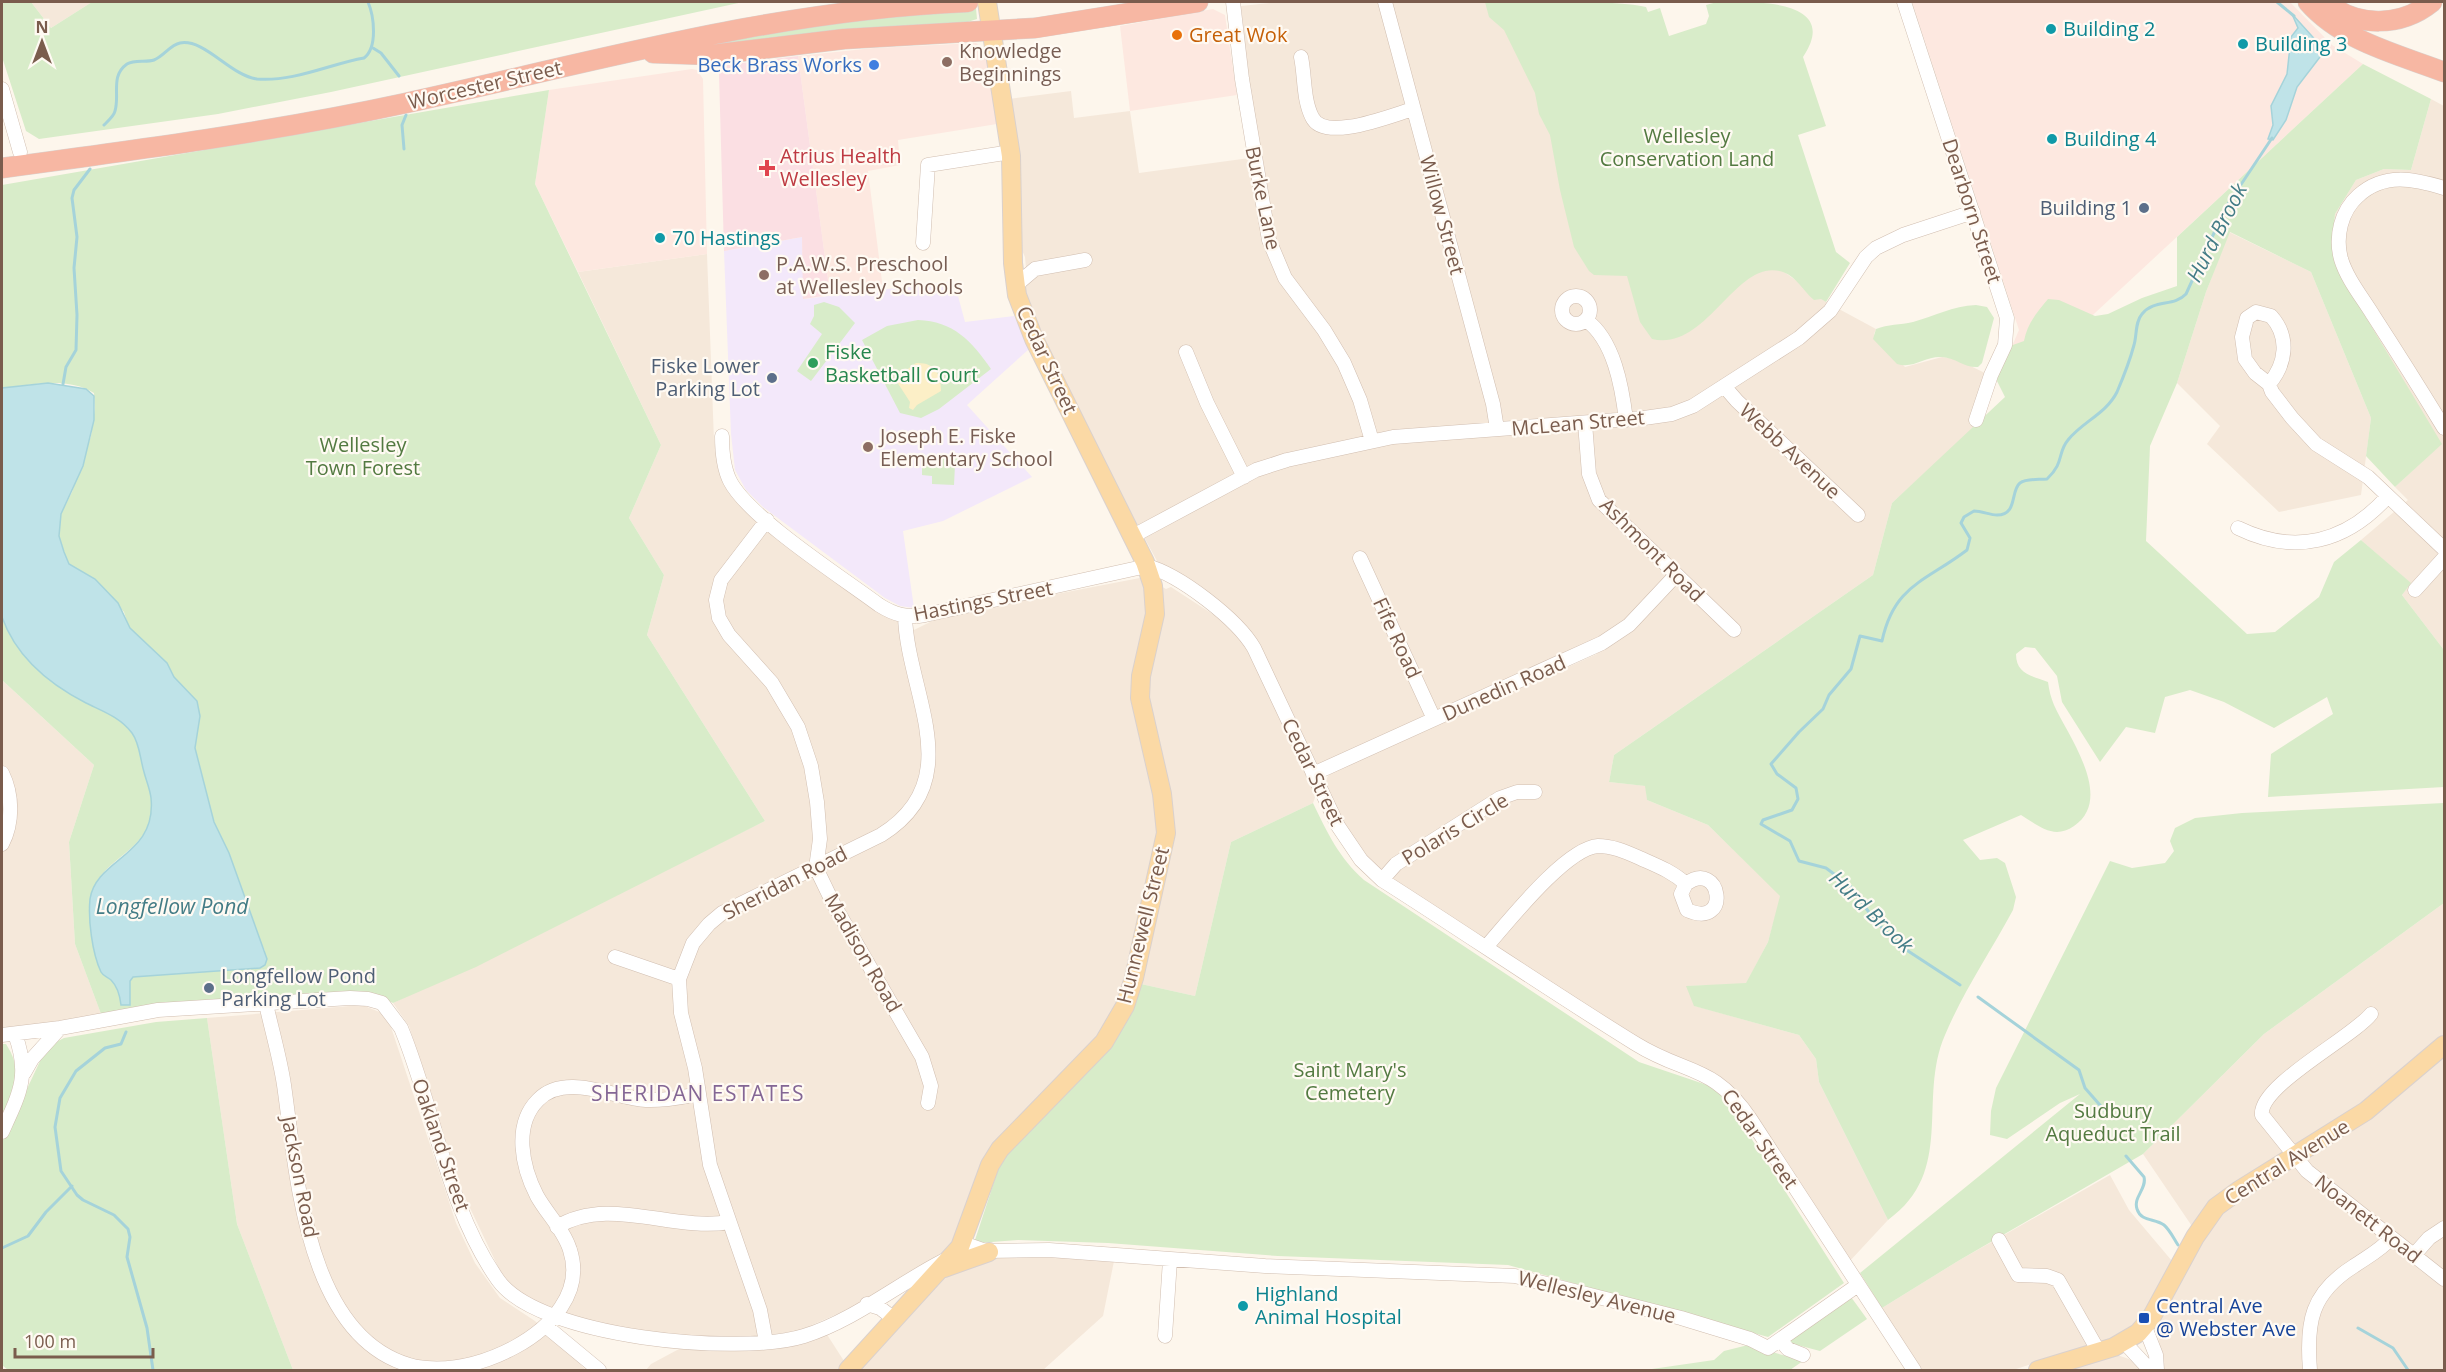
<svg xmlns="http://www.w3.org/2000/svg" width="2446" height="1372" viewBox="0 0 2446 1372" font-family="'Open Sans',sans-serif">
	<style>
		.residential { fill: #f5e8da }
		.commercial { fill: #fde8e0 }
		.education { fill: #f3e8fa }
		.medical { fill: #fbdfe3 }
		.green { fill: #d8ecc9 }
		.sand { fill: #fcefc7 }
		.water { fill: #bfe3e8; stroke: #a5d3da; stroke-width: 1.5 }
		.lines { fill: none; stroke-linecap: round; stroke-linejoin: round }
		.stream { stroke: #a5d3da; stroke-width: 3 }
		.minor-casing { stroke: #d1beb0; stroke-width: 15 }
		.major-casing { stroke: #dad1cd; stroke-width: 20 }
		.highway-casing { stroke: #dad1cd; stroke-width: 21 }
		.minor { stroke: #fff; stroke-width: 14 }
		.major { stroke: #fbd9a5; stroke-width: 18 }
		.highway { stroke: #f7b7a3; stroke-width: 20 }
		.culture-dot { fill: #0f9aa8; stroke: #fffaf3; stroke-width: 2 }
		.food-dot { fill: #e8710a; stroke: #fffaf3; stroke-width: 2 }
		.education-dot { fill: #8d6e63; stroke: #fffaf3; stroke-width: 2 }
		.shop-dot { fill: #3f7fe0; stroke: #fffaf3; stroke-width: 2 }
		.health-dot { fill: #e0444e; stroke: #fffaf3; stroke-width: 2 }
		.service-dot { fill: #5c6f8a; stroke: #fffaf3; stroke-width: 2 }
		.leisure-dot { fill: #2e9e5b; stroke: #fffaf3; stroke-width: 2 }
		.transit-dot { fill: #1a4fb4; stroke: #fffaf3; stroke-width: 2 }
		.labels { text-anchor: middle; stroke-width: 4.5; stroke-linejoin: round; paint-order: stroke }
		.culture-label { font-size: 20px; fill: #0d838f; stroke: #fffaf3; text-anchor: start }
		.food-label { font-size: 20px; fill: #c56008; stroke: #fffaf3; text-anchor: start }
		.education-label { font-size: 20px; fill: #785e54; stroke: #fffaf3; text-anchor: start }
		.shop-label { font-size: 20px; fill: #366cbe; stroke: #fffaf3; text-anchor: end }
		.street-label { font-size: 20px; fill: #7a5c4d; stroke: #fffaf3 }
		.park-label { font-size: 20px; fill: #537a41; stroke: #fffaf3 }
		.health-label { font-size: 20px; fill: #be3a42; stroke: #fffaf3; text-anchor: start }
		.service-label { font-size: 20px; fill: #4e5e75; stroke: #fffaf3; text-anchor: end }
		.leisure-label { font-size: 20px; fill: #27864d; stroke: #fffaf3; text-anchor: start }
		.transit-label { font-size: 20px; fill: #164399; stroke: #fffaf3; text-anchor: start }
		.water-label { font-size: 21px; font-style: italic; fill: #437c86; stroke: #fffaf3 }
		.neighbourhood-label { font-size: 21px; letter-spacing: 1.5px; fill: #846695; stroke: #fffaf3 }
	</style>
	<rect width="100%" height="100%" fill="#fdf6ec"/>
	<!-- residential -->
	<path class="residential" d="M31,2h61l-41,26z
		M1280,2h209l284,262 53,38 50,27 -2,5 31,33 37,-10 14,2 31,15 -13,54 -82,75 -19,72 -259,180 -5,27 37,4 1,14 61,25 73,71 -13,46 -22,42 -59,2 8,20 104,29 17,24 3,23 69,138 -40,43 -111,-172 -19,-16 -75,-34 -225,-143 -47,-34 -18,-22 -29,-58 5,-10 268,-120 -3,-10 -279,123 -61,-130 -10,-14 -87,-62 -97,-179 -38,-89 5,-13 -2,-23 -6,-13 -10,-145 62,-8 3,27 56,-7 9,62 118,-16 -16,-151z
		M2431,99l13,7v544l-42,-55 8,-12 -49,-43 47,-40 -13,-13 46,-43 -104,-175 -5,-20 3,-35 21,-34 28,-11 27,1z
		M2229,232l82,40 60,146 -10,77 -82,17 -72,-68 13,-18 -43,-43 29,-91z
		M707,254l7,187 6,33 13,23 88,70 93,63 28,-14 203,-39 21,12 5,-2 66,43 80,162 -4,11 -82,39 -36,154 -54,-12 -193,268 -99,57 -51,22 -53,7 -83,-4 -69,-12 -54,-18 -23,-10 -16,-23 -40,-84 -51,-161 -16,-23 372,-182 -118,-186 17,-60 -35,-57 32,-73 -83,-173z
		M2,680l92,85 -25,77 6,102 26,70 -69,13 -30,2z
		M2444,903v467h-280l-7,-40 11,-29 32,-63 -57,-84 121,-120z
		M362,1005l25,10 69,208 19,40 25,35 35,23 51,49h-293l-56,-146 -30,-206z
		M2110,1175l19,35 43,51 -13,36 -24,30 -29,13 -93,30h-93l-38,-62 76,-47z
		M1023,1254l91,7 -11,55 -60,54h-187l93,-97 37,-15z
		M826,1333l18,28 -6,9h-192l5,-6 28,-15 99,-2z
		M2117,1355l12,4 14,11h-83z"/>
	<!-- commercial -->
	<path class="commercial" d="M1912,2h378l42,43 31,19 -352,327 -14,-10 22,-51z
		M1213,9l12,6 12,80 -107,16 -10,-85z
		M976,43l9,6 12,75 -99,16 2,25 -32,6 15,118 -53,6 -32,-239 76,-8z
		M692,69l5,1 6,9 4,175 -129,18 -43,-88 14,-94z"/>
	<!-- education -->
	<path class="education" d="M802,237l2,62 150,-18 11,41 49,-6 15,33 -62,56 65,72 -89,44 -40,10 11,77 -14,-2 -15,-8 -122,-91 -17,-17 -11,-20 -4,-36 -7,-183z"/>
	<!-- medical -->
	<path class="medical" d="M798,56l32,239 -27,4 -1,-62 -78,14 -5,-177 2,-5 6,-4z"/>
	<!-- green -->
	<path class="green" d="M2,2h29l20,26 41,-26h651l-412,90 -113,22 -179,25 -13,-8 -24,-74z
		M1485,2c35,-1 134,-2 161,5l2,5 12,-4 9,28 37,-12 3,-8 -3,-11 11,-3c41,-1 124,-2 86,55l23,69 -28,9 38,117 14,11 -24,39 -5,-3 -7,1c-11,-9 -17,-23 -31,-28 -47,-16 -75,80 -131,67l-12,-17 -13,-46 -33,-1 -5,-4 -15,-24 -14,-57 -10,-55 -11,-21 -4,-21 -31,-63 -15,-13z
		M976,8l1,11 -19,6 -272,24c96,-22 192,-34 290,-41z
		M2363,64l68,35 -20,71 -27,-1 -28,11 -21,34 -3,35 5,20 105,175 -47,43 -29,-31 5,-38 -60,-146 -81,-40 -24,60 -29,91 -27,63 -4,95 101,93 28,-2 44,-35 15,-35 27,-22 50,43 -9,12 42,55v137l-176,10 3,-43 62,-40 -6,-17 -53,31 -50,-26 -34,-12 -25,7 -10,36 -29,-6 -26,35 -38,-60 -5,-26 -22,-28 -10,-1 -9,7c0,20 16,22 32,28 1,8 3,16 6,23 14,31 61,93 20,121 -20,14 -35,0 -53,-11l-58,25 17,20 17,-2 8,5 11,34 -3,13c-22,41 -50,82 -68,125 -28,64 11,136 -57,185l-69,-138 -3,-23 -17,-24 -105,-29 -8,-20 60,-3 22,-41 12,-46 -72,-71 -61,-25 -2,-14 -36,-4 5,-27 259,-180 19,-72 113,-106 -10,-20 15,-31 14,-5c3,-17 13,-29 24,-42l11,1 36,16 13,-2 34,-16 35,-12v-49z
		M549,90l-14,94 126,261 -32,73 35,57 -17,60 118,186 -289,146 -83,36 -22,-10 -17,-1 -253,22 -26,-70 -6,-102 25,-77 -92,-85v-63c12,36 44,64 76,81 19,10 41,17 54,35 8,11 17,50 19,65 5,45 -30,52 -52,80 -15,19 -8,72 2,93 2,5 6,6 10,9 7,6 13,17 19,25v-24l3,-4 127,-9 5,-17 -10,-20 -26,-78 -15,-31 -19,-74 5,-32 -3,-15 -23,-24 -7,-14 -38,-35 -5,-16 -29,-33 -26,-15 -5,-12 -5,-16 2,-22 11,-22 19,-56 4,-28 -1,-15c-26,-17 -64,-8 -92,-5v-203z
		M824,302l15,5 16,16 -44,58 -14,-10 25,-37 -12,-10 4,-8v-11z
		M1976,305l11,2 7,11 -12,45 -4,4c-13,1 -22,-9 -36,-10 -17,-1 -28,12 -45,7l-24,-25 3,-10c12,-5 24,-4 37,-7 22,-6 39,-16 63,-17z
		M918,320c35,1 54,21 73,49l-52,40 -18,9 -21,-5 -38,-73 25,-14z
		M960,453l5,1 3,7 -4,4h-9l-1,20 -22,-1v-8l-10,-1v-11h11v-8l22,1z
		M1313,803c14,29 26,55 51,77l275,182 68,23 12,8 16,20 109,170 -76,54 -260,-72 -230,-9 -170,-13 -90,-3 -40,3 -3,-3 27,-82 114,-119 15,-26 10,-29 54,12 36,-154z
		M2444,803v100l-180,131 -121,120 -185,107 -76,47 -22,-35 220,-179 -20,9 -53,36 -17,-4 1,-24 5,-23 114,-227 22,7 33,-5 9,-12 -4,-10 5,-13 20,-10 47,-5z
		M207,1018l30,206 56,146h-285l-6,-5v-223l39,-83 13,-16 10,-5 92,-16z
		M2,1044h4c18,28 9,44 -4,73z
		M1851,1297l16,22 -47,32 -34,-9z
		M1748,1345l55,16 -13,9h-145l69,-10 10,-9z"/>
	<!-- sand -->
	<path class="sand" d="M916,363c18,-1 25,10 25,28l-24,14 -4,5 -4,-2 1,-6 -13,-20 8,-11z"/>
	<!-- water -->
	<path class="water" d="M2292,14l29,32 2,7 -26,34 -11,33 -13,20 -5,-1 5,-14 -2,-19 16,-32 4,-37 7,-9z
		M48,383l38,6 8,7v24l-11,46 -22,48 -2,22 5,16 5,12 26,15 23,24 12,25 37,35 7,14 23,24 3,15 -5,32 19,74 15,31 38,106 -2,6 -5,3 -127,9 -3,4v24h-9c-1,-9 -3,-18 -10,-25 -3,-3 -8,-4 -10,-8 -9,-19 -13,-53 -11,-73 6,-41 67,-43 61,-101 -1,-9 -5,-18 -7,-26 -4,-13 -4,-28 -12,-39 -12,-16 -30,-22 -46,-30 -37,-19 -70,-46 -84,-86v-229z"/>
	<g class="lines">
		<!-- stream -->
		<path class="stream" d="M2277,2l17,14
			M373,48l8,5 18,23
			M104,125c4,-4 10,-9 11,-14 5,-16 -5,-35 12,-47 8,-5 19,-1 27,-4 10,-4 16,-15 26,-17 24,-5 51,33 77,36 37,3 73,-15 107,-21 14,-11 10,-42 4,-56
			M404,149l-2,-24 4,-10
			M63,384l3,-17 10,-17 1,-35 -3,-47 3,-31 -5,-39 2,-8 16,-21
			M1960,985l-55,-36 -29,-27 -26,-36 -24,-18 -27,-7 -9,-20 -29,-17 2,-4 29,-10 6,-11 -2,-11 -19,-14 -6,-10 28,-32 24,-23 6,-14 22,-26 9,-33 22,5c12,-56 43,-59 85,-91l3,-12 -9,-15 3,-6 10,-6c8,0 16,4 23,4 21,0 13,-24 23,-32 7,-5 19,-3 27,-4 18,-17 10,-26 21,-39 14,-18 38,-26 49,-48 6,-14 13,-32 17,-47 3,-10 1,-23 8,-31 12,-15 32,-7 44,-20l40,-87 46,-69
			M1978,997l101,73 6,18 21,24
			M126,1032l-5,12 -16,4 -29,23 -16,27 -5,29 6,44 16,24 6,5 31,15 14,14 2,8 -3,20 20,71 6,42
			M2126,1156l18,21c3,12 -11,20 -7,32 4,13 18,9 27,16 6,5 10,14 14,20
			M2,1248l26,-12 18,-24 26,-26
			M2358,1328l35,20 15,22"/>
		<!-- minor casing -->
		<g class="minor-casing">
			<path id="minor" d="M1233,2l9,77 27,161 16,38 39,52 20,33 16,37 12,41
				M1385,2l108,402 4,25
				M1904,2l103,316 -2,27 -14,30 -15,45
				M1301,57c4,19 2,42 11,60 12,26 80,-2 101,-8
				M2,89l18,63
				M2444,188c-30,-9 -60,-16 -86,8 -17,15 -23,41 -17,63 6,20 21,38 32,56 24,37 48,75 71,113
				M923,243l5,-78 83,-13
				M1015,286l20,-17 50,-9
				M1562 310a14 14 0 1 1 28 0a14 14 0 1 1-28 0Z
				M1586,320c28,20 36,67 40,100
				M1186,352l21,51 37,74
				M2269,384c17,-20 21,-47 2,-68l-15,-4 -9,6 -5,19 3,22 10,14 14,11 3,8 20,26 24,26 52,33 76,72
				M1724,386l13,15 121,114
				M1585,423l4,51 10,26 135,130
				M722,436c0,15 1,31 8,45 19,37 113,97 149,124 16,10 28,13 46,10l222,-49c33,9 90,53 107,82l84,178 23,34 21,20c85,54 168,111 254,164 50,31 78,20 115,76l163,250
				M767,520l-46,60 -5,20 3,18 10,17 43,48 26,44 13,39 6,36 3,37 -4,29 18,37 88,152 9,29 -3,17
				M2238,528c57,28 109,14 150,-32
				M1133,536l123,-66 31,-10 106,-23 251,-19 28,-4 21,-8 106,-68 31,-27 36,-54 10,-9 27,-13 70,-23
				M1360,558l74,161
				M2415,590l29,-32
				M2,773c11,22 11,50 0,71
				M1313,774l289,-131 27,-18 47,-50
				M1382,880l14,-16 104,-66 17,-6h18
				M1486,947c22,-25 80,-99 112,-101 16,0 30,7 44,13 16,7 31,13 44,25l-5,10 6,16c45,20 34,-52 -1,-26
				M615,957l64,22
				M266,1004c6,27 14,54 18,81 13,90 22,258 133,282 34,5 68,-4 98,-20 35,-19 69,-54 55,-97 -6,-20 -23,-36 -33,-54 -15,-29 -24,-71 1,-96 27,-28 76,-2 108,0 18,1 36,-3 53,-6
				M2371,1014c-18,23 -113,72 -109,101l45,56 137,108
				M2,1035l58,-7 98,-18 192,-12 18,1 14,4 19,25c34,82 45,178 97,252 41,58 242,76 306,56 49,-15 94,-52 139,-75
				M24,1073l8,-14 28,-31
				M2,1132c18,-39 28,-57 13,-98
				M557,1227c51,-32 117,5 172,-5
				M1999,1240l19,35 29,1 11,4 41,72
				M963,1243l23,8 63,-1 216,16 250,10 166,42 69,21 18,9 90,-63
				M2414,1255l15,-17 15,-10
				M867,1304l13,4 13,10
				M547,1327l52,43
				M2145,1327l11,28 1,15
				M1165,1336l5,-76
				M1780,1340l8,9 15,6
				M766,1342l-6,-32 -50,-145 -15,-97 -14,-55 -2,-34 14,-36 16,-19 13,-11 159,-78c89,-55 26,-142 24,-219
				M2124,1342l26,28
				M2310,1370c-4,-48 1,-77 44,-104 13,-9 27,-16 37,-28"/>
		</g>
		<!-- major casing -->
		<g class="major-casing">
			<path id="major" d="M944,1268l45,-16
				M848,1370l112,-123 30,-82 10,-16 104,-107 21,-36 9,-28 32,-145 -4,-39 -22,-96 1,-22 14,-62 -2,-28 -8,-24 -111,-223 -17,-44 -4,-32 -2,-107 -24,-154
				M2038,1370l76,-23 24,-14 13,-15 44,-81 21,-30 22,-16 128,-80 78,-66"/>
		</g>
		<!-- highway casing -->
		<g class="highway-casing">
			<path id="highway" d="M2308,2c34,39 89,52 136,70
				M2326,2c31,26 75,25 106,0
				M653,53l58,2 133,-16 191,-11 163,-26
				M2,168c135,-18 270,-36 404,-65 188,-41 367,-93 562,-101"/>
		</g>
		<!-- minor -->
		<use href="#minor" class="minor"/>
		<!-- major -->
		<use href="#major" class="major"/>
		<!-- highway -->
		<use href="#highway" class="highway"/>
	</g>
	<!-- markers -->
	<g class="culture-dot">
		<circle cx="2051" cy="29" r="6"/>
		<circle cx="2243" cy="44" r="6"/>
		<circle cx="2052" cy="139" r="6"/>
		<circle cx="660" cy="238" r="6"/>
		<circle cx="1243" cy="1306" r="6"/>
	</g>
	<circle class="food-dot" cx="1177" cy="35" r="6"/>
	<g class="education-dot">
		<circle cx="947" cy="62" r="6"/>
		<circle cx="764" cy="275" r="6"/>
		<circle cx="868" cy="447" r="6"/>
	</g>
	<circle class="shop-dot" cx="874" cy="65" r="6"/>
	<path class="health-dot" d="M764 159h6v6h6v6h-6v6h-6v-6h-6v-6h6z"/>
	<g class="service-dot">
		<circle cx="2144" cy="208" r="6"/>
		<circle cx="772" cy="378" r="6"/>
		<circle cx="209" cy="988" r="6"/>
	</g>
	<circle class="leisure-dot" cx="813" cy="363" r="6"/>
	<rect class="transit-dot" x="2138" y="1312" width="12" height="12" rx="3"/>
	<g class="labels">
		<!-- culture labels -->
		<g class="culture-label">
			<text x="2063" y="36">Building 2</text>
			<text x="2255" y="51">Building 3</text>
			<text x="2064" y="146">Building 4</text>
			<text x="672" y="245">70 Hastings</text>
			<text x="1255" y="1301">Highland<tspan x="1255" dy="23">Animal Hospital</tspan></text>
		</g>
		<!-- food labels -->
		<g class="food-label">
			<text x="1189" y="42">Great Wok</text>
		</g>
		<!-- education labels -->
		<g class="education-label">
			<text x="959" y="58">Knowledge<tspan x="959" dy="23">Beginnings</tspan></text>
			<text x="776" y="271">P.A.W.S. Preschool<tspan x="776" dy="23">at Wellesley Schools</tspan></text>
			<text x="880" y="443">Joseph E. Fiske<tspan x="880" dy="23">Elementary School</tspan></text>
		</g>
		<!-- shop labels -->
		<g class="shop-label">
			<text x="862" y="72">Beck Brass Works</text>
		</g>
		<!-- street labels -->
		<g class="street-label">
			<text transform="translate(485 85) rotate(-13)" y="7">Worcester Street</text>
			<text transform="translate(1263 198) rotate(78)" y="7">Burke Lane</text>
			<text transform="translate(1972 211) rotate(72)" y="7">Dearborn Street</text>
			<text transform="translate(1442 215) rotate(75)" y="7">Willow Street</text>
			<text transform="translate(1047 360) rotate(65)" y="7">Cedar Street</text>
			<text transform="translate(1578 423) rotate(-5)" y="7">McLean Street</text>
			<text transform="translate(1790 451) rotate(43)" y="7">Webb Avenue</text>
			<text transform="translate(1652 550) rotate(45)" y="7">Ashmont Road</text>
			<text transform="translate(983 601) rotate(-11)" y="7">Hastings Street</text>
			<text transform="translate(1397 638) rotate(65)" y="7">Fife Road</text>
			<text transform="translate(1504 688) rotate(-24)" y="7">Dunedin Road</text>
			<text transform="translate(1313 772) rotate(64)" y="7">Cedar Street</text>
			<text transform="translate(1455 829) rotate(-31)" y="7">Polaris Circle</text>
			<text transform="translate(785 883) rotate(-27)" y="7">Sheridan Road</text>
			<text transform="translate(1143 925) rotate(-76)" y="7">Hunnewell Street</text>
			<text transform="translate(863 953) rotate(60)" y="7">Madison Road</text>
			<text transform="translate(1760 1139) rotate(55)" y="7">Cedar Street</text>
			<text transform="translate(441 1145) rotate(71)" y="7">Oakland Street</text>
			<text transform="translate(2287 1162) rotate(-32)" y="7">Central Avenue</text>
			<text transform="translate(300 1177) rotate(79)" y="7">Jackson Road</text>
			<text transform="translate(2368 1219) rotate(38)" y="7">Noanett Road</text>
			<text transform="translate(1597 1297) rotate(14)" y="7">Wellesley Avenue</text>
		</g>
		<!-- park labels -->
		<g class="park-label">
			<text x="1687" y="143">Wellesley<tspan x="1687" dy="23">Conservation Land</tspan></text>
			<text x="363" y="452">Wellesley<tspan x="363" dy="23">Town Forest</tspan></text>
			<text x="1350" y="1077">Saint Mary's<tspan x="1350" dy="23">Cemetery</tspan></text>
			<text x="2113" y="1118">Sudbury<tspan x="2113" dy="23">Aqueduct Trail</tspan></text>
		</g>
		<!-- health labels -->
		<g class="health-label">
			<text x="780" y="163">Atrius Health<tspan x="780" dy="23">Wellesley</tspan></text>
		</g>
		<!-- service labels -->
		<g class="service-label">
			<text x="2132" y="215">Building 1</text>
			<text x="760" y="373">Fiske Lower<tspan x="760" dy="23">Parking Lot</tspan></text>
			<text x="221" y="983" text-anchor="start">Longfellow Pond<tspan x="221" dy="23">Parking Lot</tspan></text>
		</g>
		<!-- leisure labels -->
		<g class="leisure-label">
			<text x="825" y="359">Fiske<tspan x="825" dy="23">Basketball Court</tspan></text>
		</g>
		<!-- transit labels -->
		<g class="transit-label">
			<text x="2156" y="1313">Central Ave<tspan x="2156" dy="23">@ Webster Ave</tspan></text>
		</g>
		<!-- water labels -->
		<g class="water-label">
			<text transform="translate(2217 233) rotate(-63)" y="7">Hurd Brook</text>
			<text x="172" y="914">Longfellow Pond</text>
			<text transform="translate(1871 912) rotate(44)" y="7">Hurd Brook</text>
		</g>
		<!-- neighbourhood labels -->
		<g class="neighbourhood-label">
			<text x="698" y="1101">SHERIDAN ESTATES</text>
		</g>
	</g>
	<!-- border -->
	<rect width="2446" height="1372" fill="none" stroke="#7a5c4d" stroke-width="6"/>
	<!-- north arrow -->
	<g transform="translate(42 42)" stroke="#fffaf3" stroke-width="4.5" paint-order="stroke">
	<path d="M0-4.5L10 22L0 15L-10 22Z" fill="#7a5c4d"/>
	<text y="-9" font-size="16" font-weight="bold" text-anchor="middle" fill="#7a5c4d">N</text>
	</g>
	<!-- scale -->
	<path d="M15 1348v9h138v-9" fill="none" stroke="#7a5c4d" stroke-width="3"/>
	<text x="24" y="1348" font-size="18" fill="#7a5c4d" stroke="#fffaf3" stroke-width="4.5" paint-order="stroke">100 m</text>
</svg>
